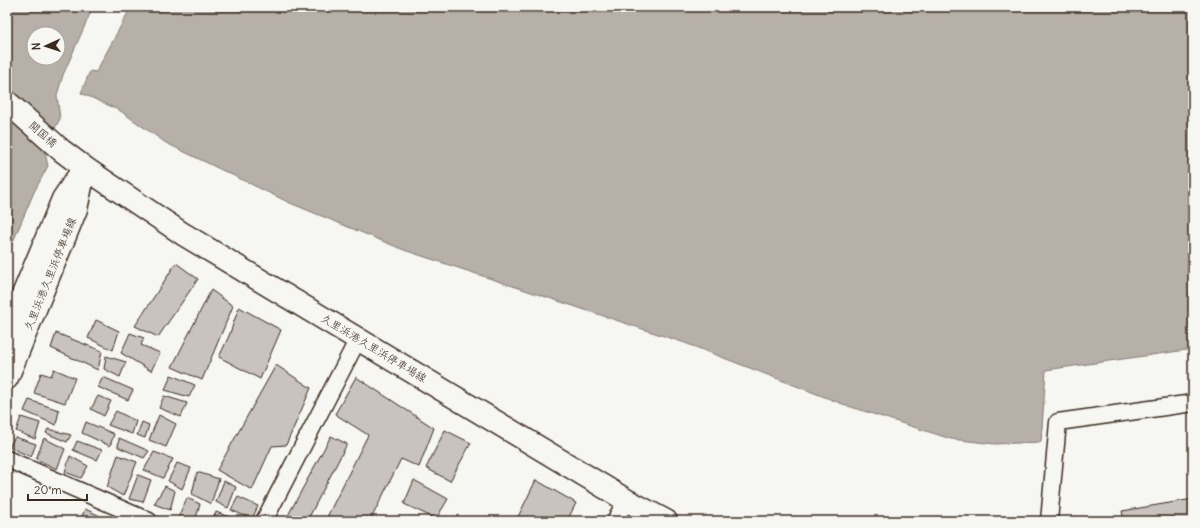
<svg xmlns="http://www.w3.org/2000/svg" width="1200" height="528" viewBox="0 0 1200 528" font-family="Delius,'Klee One',sans-serif">
	<style>
		.water { fill: #b6b0a9; stroke: #857a71; fill-rule: evenodd }
		.building { fill: #c8c3be; stroke: #3b2a1e }
		.lines { fill: none; stroke-linecap: round; stroke-linejoin: round }
		.street-casing { stroke: #3b2a1e; stroke-width: 19 }
		.secondary-casing { stroke: #3b2a1e; stroke-width: 25 }
		.street { stroke: #f6f6f2; stroke-width: 16 }
		.secondary { stroke: #f6f6f2; stroke-width: 22 }
		.labels { text-anchor: middle; stroke-width: 4; stroke-linejoin: round; paint-order: stroke }
		.street-label { font-size: 11px; fill: #3b2a1e; stroke: #f6f6f2 }
	</style>
	<rect width="100%" height="100%" fill="#f6f6f2"/>
	<filter id="ink" filterUnits="userSpaceOnUse"><feTurbulence type="fractalNoise" baseFrequency=".025" numOctaves="2"/><feDisplacementMap in="SourceGraphic" scale="8" xChannelSelector="R" yChannelSelector="G"/><feConvolveMatrix kernelMatrix="1 2 1 2 8 2 1 2 1" color-interpolation-filters="sRGB"/></filter>
	<g filter="url(#ink)">
		<!-- water -->
		<path class="water" d="M7,7h86l-30,68 -6,20 3,24 -16,29 4,18 -14,26 -27,64zM34,34h24v24h-24z
			M131,7h1062v342l-147,21 -5,72 -46,2 -44,-5 -103,-33 -163,-63 -281,-93 -114,-47 -124,-60 -47,-33 -38,-17 9,-22 6,1z"/>
		<!-- building -->
		<path class="building" d="M176,263l22,16 -40,58 -23,-11z
			M211,290l22,16 -31,74 -30,-13z
			M239,307l42,23 -21,49 -41,-22 10,-21z
			M96,320l23,11 -6,19 -25,-12z
			M56,333l46,18 -4,19 -47,-22z
			M130,333l14,5 -3,7 19,8 -9,18 -30,-18z
			M106,356l20,6 -6,15 -16,-8z
			M276,365l35,23 -25,57 -14,1 -20,44 -35,-20z
			M54,369l21,9 -10,25 -31,-10 7,-20 10,3z
			M171,375l24,10 -6,12 -24,-7z
			M103,377l30,13 -5,10 -30,-13z
			M356,377l78,51 -15,39 -18,-8 -31,62h-45l43,-86 -33,-21z
			M98,396l13,5 -7,15 -13,-7z
			M164,396l23,7 -6,14 -22,-9z
			M29,400l30,10 -3,15 -32,-14z
			M116,411l20,10 -4,13 -24,-9z
			M159,415l17,9 -10,23 -17,-7z
			M21,417l19,6 -5,16 -19,-8z
			M86,422l28,12 -4,12 -28,-13z
			M142,422l7,3 -4,13 -8,-3z
			M48,429l23,6 -4,7 -21,-9z
			M445,430l26,13 -21,38 -24,-13z
			M331,436l16,8 -40,77h-22z
			M15,437l21,7 -5,13 -22,-10z
			M44,438l21,11 -8,20 -21,-10z
			M119,438l30,13 -5,7 -26,-11z
			M77,441l25,9 -5,10 -24,-10z
			M154,452l19,7 -10,19 -19,-8z
			M118,455l19,7 -14,34 -16,-9z
			M70,456l18,10 -7,12 -16,-6z
			M177,463l14,5 -9,21 -14,-8z
			M197,472l22,7 -8,25 -19,-10z
			M138,475l13,5 -8,22 -14,-3z
			M414,480l34,19 -12,20 -32,-15z
			M536,480l40,23 -9,18h-51z
			M224,481l12,6 -8,21 -12,-6z
			M165,486l10,5 -5,19 -16,-6z
			M238,497l20,9 -6,13 -21,-9z
			M187,498l13,6 -5,17h-14l-4,-1z
			M1193,499v22h-69l-2,-10z
			M85,509l26,12h-31z
			M216,512l25,9h-29z"/>
		<g class="lines">
			<!-- street casing -->
			<g class="street-casing">
				<path id="street" d="M7,459l142,62
					M264,521l94,-182
					M615,521l11,-21
					M1049,521l9,-99 135,-19"/>
			</g>
			<!-- secondary casing -->
			<g class="secondary-casing">
				<path id="secondary" d="M7,102l54,48 24,18 98,66 443,266 40,21
					M7,333l56,-134 17,-25
					M7,378l69,-169 9,-41"/>
			</g>
			<!-- street -->
			<use href="#street" class="street"/>
			<!-- secondary -->
			<use href="#secondary" class="secondary"/>
		</g>
	</g>
	<g class="labels">
		<!-- street labels -->
		<g class="street-label">
			<text transform="translate(43 134) rotate(41)" y="4">開国橋</text>
			<text transform="translate(50 274) rotate(-68)" y="4">久里浜港久里浜停車場線</text>
			<text transform="translate(374 348) rotate(31)" y="4">久里浜港久里浜停車場線</text>
		</g>
	</g>
	<!-- margin -->
	<rect width="1200" height="528" fill="none" stroke="#f6f6f2" stroke-width="24"/>
	<rect x="12" y="12" width="1176" height="504" fill="none" stroke="#3b2a1e" stroke-width="1.5" filter="url(#ink)"/>
	<!-- north arrow -->
	<g transform="translate(46 46) rotate(267)"><circle r="19" fill="#f6f6f2" stroke="#aba49d"/>
	<path d="M0-3L7 15L0 10L-7 15Z" fill="#3b2a1e"/>
	<text y="-6" font-size="11" font-weight="bold" text-anchor="middle" fill="#3b2a1e">N</text>
	</g>
	<!-- scale -->
	<path d="M28 494v6h59v-6" fill="none" stroke="#3b2a1e" stroke-width="2"/>
	<text x="34" y="494" font-size="12" fill="#3b2a1e" stroke="#f6f6f2" stroke-width="3" paint-order="stroke">20 m</text>
</svg>
